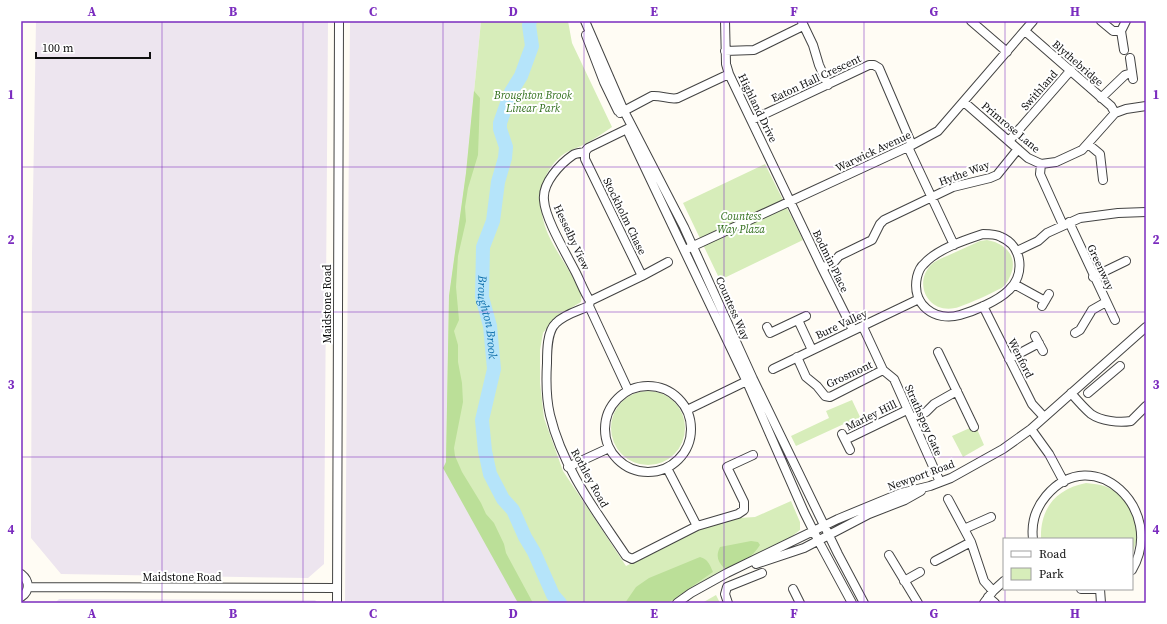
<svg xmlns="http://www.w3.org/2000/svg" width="1167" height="624" viewBox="0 0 1167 624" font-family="'Source Serif 4',serif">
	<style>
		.industrial { fill: #ede5ef }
		.green { fill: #d7edba }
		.forest { fill: #bbdf98 }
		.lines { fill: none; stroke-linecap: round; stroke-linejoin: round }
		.river { stroke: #b5e4fa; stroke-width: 14 }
		.minor-casing { stroke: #434343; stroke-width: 10 }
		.minor { stroke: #fff; stroke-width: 8 }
		.grid { fill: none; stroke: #7b2cbf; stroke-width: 1; stroke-opacity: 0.55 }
		.labels { text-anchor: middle; stroke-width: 4; stroke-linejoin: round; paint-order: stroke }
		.street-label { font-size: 11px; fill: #101010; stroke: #fff }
		.park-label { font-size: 11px; font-style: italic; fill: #306e1b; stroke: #fff }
		.water-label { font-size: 12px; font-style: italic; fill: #1070ac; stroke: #fff }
		.neatline { fill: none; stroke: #7b2cbf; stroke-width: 1.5 }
		.grid-label { font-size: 13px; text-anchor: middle; font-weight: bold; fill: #7b2cbf }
	</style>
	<rect width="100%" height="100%" fill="#fffcf4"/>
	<!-- industrial -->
	<path class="industrial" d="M36,21h292l-4,543 -16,14 -247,-4 -30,-36 1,-284z
		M350,21h131l-15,152 -17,123 -3,166 83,141h-184z
		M59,599l256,1 3,3h-263z"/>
	<!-- green -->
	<path class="green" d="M481,21h87l4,22 40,84c-10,7 -19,13 -29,18 -8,4 -17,6 -24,13 -22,20 -22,50 -11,76 5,12 13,23 20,35 5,9 15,22 13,33l-17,10 -11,8 -10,13 -3,17v33l4,35 19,53 63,95 69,-35 44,-13 16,-1 36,-16 9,21v8l-9,7 -74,36 -45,30h-143l-83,-141 3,-166 17,-123z
		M765,164l38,76 -83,40 -37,-77z
		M987,240c18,3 31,16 24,34 -2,5 -4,9 -8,13 -6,4 -41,20 -48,21 -28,6 -43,-27 -22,-45 4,-3 9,-5 14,-7 11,-5 22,-10 33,-15z
		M611 428a37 37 0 1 1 74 0a37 37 0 1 1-74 0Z
		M852,400l9,19 -14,7 -1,-3 -50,23 -5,-10 38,-18 -3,-7z
		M972,427l5,2 7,16 -21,12 -11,-21z
		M1086,483c25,2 37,9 47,31 6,14 5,26 -1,40v-15h-91c-1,-31 15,-50 45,-56z
		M716,595l4,8h-18z"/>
	<!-- forest -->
	<path class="forest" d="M474,91l6,7 -2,57 -10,33 -3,19 1,14 -8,35 -2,31 3,33 -5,11 4,14v17l4,21 1,19 -9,46 1,8 7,16 19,31 5,11 8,9 10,21 2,9 27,50h-15l-75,-135 3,-6 3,-166 17,-123z
		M751,541l7,1 2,3c-7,12 -22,21 -36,23 -7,-7 -8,-13 -4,-21z
		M700,557c8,2 10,8 13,15l-45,31h-43l11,-16 13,-9z"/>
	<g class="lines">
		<!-- river -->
		<path class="river" id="s1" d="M530,21l-1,4 3,21 -11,30 -10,16 -11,31v6l6,18 -1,11 -7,24 -5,39 -10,26 -1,50 8,29 4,43 -12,51 3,31 5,23 13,25 10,11 12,27 9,15 19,43 7,8"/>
		<!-- minor casing -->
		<g class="minor-casing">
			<path id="minor" d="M585,21l39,90 60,116 69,152 85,175 26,49
				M725,21l1,43 3,10 93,194 31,62
				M971,21l36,31
				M1101,21l12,10h8
				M802,22l11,23 6,20 9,20
				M1025,31l86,75 4,7
				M586,35l18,47 14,29
				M1124,50l-3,-19 5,-10
				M725,51l29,-1 49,-24
				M1130,58l3,21
				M1101,98l24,-23 7,-2
				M964,102l64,56 13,6 15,-2 26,-12 33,-37 11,-4 20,-3
				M620,113l32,-17c9,-1 17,4 26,2l51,-24
				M752,120l117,-55h5l5,3 33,77
				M629,134l46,97 72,151 57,130 14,28 34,63
				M1009,141l62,-71
				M1088,144l12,10 3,26
				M908,147l46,98
				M585,152c-4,1 -9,1 -12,3 -13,9 -31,28 -29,45 1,19 23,55 32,73 5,10 8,19 14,28
				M1041,164l-1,10 23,51
				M1069,222l46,98
				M983,234c6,0 13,0 18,3 22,9 24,38 8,53 -11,11 -35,21 -49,25 -25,7 -49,-10 -43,-38 1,-4 3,-10 7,-13 13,-15 41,-24 59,-30z
				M689,248l223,-103 26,-14 95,-110
				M1017,251l21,-10 9,-8 33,-15 38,-5 28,-1
				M822,268l12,-6 5,-6 33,-16 8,-16 4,-4 69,-33 37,-9 7,-3 21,-26
				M642,276l26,-14
				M1093,277l33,-16
				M1014,284l31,17
				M589,306c-11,5 -24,8 -33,17 -9,8 -9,28 -9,40 -1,17 -1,35 3,52 13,54 46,96 76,141l6,3 65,-33 41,-12 6,-4v-8l-17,-35 26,-12
				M589,306l1,-5 52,-25 -57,-117v-7l3,-4 39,-19
				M589,306l39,84
				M983,306l49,98 12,13
				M1042,306l7,-12
				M798,320l14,30
				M767,327l3,6 36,-17
				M863,327l20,43 11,9 46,103
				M1075,333l5,-3 12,-20 14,-8
				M1035,336l8,15
				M938,352l36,75
				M797,357l9,20 11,9 8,10 5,1 53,-27
				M1009,359l30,-16
				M773,369l146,-70
				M605 429a43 43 0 1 1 86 0a43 43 0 1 1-86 0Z
				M1071,393c6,7 13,15 20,21 10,7 28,9 40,7l15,-15
				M1088,393l32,-27
				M687,410l64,-31
				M912,418l14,-6 8,-8 23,-13
				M1031,429l18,25 15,28
				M842,434l8,16
				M845,440l62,-30
				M568,467l41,-19
				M667,468l30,58
				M948,499l23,43 13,39 9,10
				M964,529l27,-12
				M1033,539c-2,-16 3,-31 13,-43 47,-56 121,14 86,74
				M889,555l29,48
				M935,561l36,-19
				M756,564l48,-16 65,-34 36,-14 16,-9
				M21,574c9,7 9,17 0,23
				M904,581l16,-9
				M28,587l309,1
				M793,589l7,14
				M1081,589h17
				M1100,589l1,14
				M988,597l7,6
				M337,603l2,-582
				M677,603l14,-10 36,-20 111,-54 63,-26 29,-7 21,-8 52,-29 28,-20 115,-102
				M728,603l-3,-9 2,-7 35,-14
				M984,603l9,-12 11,-10"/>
		</g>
		<!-- minor -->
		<use href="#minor" class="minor"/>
	</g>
	<!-- grid -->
	<path class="grid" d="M162,21v582M303,21v582M443,21v582M584,21v582M724,21v582M864,21v582M1005,21v518M21,167h1125M21,312h1125M21,457h1125M1005,589v14"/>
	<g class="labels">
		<!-- street labels -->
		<g class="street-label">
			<text transform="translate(1078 63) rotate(41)" y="4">Blythebridge</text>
			<text transform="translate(816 78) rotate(-25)" y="4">Eaton Hall Crescent</text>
			<text transform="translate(1039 90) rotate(-49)" y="4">Swithland</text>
			<text transform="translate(758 108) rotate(64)" y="4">Highland Drive</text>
			<text transform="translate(1011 127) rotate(40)" y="4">Primrose Lane</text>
			<text transform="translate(873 151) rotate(-25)" y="4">Warwick Avenue</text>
			<text transform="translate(964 173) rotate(-20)" y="4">Hythe Way</text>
			<text transform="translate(625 216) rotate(64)" y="4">Stockholm Chase</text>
			<text transform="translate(572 237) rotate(65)" y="4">Hesselby View</text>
			<text transform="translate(831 261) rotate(64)" y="4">Bodmin Place</text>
			<text transform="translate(1101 267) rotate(65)" y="4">Greenway</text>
			<text transform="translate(327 304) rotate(-90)" y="4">Maidstone Road</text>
			<text transform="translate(733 308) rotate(66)" y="4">Countess Way</text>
			<text transform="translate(841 324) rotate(-25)" y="4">Bure Valley</text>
			<text transform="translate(1021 358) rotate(63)" y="4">Wenford</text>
			<text transform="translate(849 374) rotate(-25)" y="4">Grosmont</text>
			<text transform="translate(871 415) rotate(-26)" y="4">Marley Hill</text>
			<text transform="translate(924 420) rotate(66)" y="4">Strathspey Gate</text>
			<text transform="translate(921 475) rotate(-20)" y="4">Newport Road</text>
			<text transform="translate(590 478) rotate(61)" y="4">Rothley Road</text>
			<text x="182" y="581">Maidstone Road</text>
		</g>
		<!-- park labels -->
		<g class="park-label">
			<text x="533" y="99">Broughton Brook<tspan x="533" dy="13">Linear Park</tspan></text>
			<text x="741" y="220">Countess<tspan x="741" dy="13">Way Plaza</tspan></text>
		</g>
		<!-- water labels -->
		<g class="water-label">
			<text dy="4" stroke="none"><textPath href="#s1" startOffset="308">Broughton Brook</textPath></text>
		</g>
	</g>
	<!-- border -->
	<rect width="1167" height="624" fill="none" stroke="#ffffff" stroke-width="44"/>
	<!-- legend -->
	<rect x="1003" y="538" width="130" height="52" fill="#ffffff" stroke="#9f9f9f"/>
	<rect x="1011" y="551" width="20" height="6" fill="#ffffff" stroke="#9f9f9f"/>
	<text x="1039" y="558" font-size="12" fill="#101010">Road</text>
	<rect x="1011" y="568" width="20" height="12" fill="#d7edba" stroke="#9f9f9f"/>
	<text x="1039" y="578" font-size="12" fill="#101010">Park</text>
	<!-- scale -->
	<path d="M36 52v6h114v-6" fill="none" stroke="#101010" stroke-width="2"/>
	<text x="42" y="52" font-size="12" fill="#101010" stroke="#ffffff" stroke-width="3" paint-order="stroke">100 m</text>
	<rect x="22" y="22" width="1123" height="580" class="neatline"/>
	<g class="grid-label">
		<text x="92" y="16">A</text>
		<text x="233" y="16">B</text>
		<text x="373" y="16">C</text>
		<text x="513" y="16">D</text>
		<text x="654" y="16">E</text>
		<text x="794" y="16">F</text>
		<text x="934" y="16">G</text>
		<text x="1075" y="16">H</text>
		<text x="11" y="99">1</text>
		<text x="1156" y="99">1</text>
		<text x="11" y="244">2</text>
		<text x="1156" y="244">2</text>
		<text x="11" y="389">3</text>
		<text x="1156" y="389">3</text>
		<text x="11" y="534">4</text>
		<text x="1156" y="534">4</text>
		<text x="92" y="618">A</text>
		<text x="233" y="618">B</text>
		<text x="373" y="618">C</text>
		<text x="513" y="618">D</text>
		<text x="654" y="618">E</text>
		<text x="794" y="618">F</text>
		<text x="934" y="618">G</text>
		<text x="1075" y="618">H</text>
	</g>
</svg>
